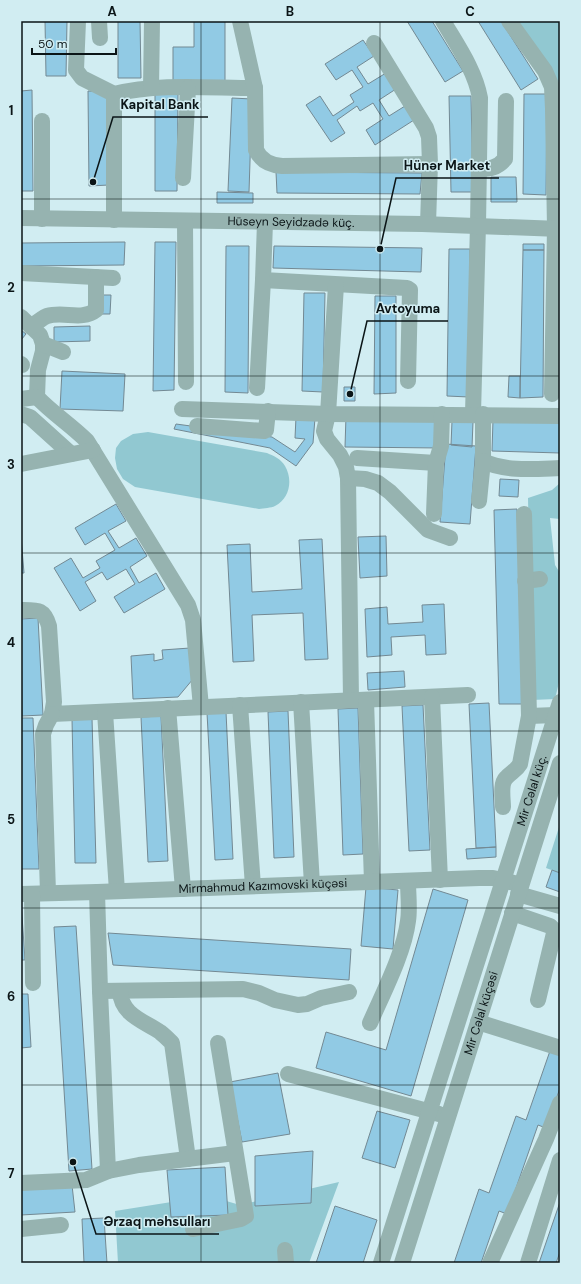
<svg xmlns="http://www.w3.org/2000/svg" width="581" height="1284" viewBox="0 0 581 1284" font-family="'DM Sans',sans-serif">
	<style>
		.green { fill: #91c8d1 }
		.building { fill: #91cae4; stroke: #738993 }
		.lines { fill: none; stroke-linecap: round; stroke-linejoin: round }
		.minor { stroke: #96b3b0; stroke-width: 16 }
		.grid { fill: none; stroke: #0b1517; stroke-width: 1; stroke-opacity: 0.55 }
		.labels { text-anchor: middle; stroke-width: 3; stroke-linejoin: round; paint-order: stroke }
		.street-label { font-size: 12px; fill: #0b1517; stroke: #d1edf2 }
		.leader { fill: none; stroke: #0b1517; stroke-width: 1.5 }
		.callout-dot { fill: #0b1517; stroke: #d1edf2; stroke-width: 1.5 }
		.callout-label { font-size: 13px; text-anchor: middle; font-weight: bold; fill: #0b1517; stroke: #d1edf2; stroke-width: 3; stroke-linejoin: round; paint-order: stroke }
		.neatline { fill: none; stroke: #0b1517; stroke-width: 1.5 }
		.grid-label { font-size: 13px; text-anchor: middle; font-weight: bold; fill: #0b1517 }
	</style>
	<rect width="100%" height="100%" fill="#d1edf2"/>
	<!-- green -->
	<path class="green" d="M516,21h44v62l-3,1z
		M148,432l119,21c7,3 14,6 18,13 8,14 5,32 -10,40 -4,2 -11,2 -16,3l-124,-22 -12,-8 -6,-10 -2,-11 1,-10 5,-7 12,-7z
		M560,483v36l-10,-1 5,47 5,8v105l-5,21 -23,1 -4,-202 24,-8z
		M560,824v49l-14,-5z
		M339,1182l-30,81h-191l-3,-52 94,-15 31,9z"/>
	<!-- building -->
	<path class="building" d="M45,21h22l-1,55h-20z
		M118,21h22l1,57h-23z
		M194,21h31v64l-52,-1v-37h21z
		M407,21h25l31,50 -18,11z
		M478,21h23l37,58 -17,11z
		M363,40l11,16 -17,11 11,17 18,-11 10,16 -17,11 10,16 16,-10 9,14 -39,25 -9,-15 17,-11 -10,-16 -13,8 -3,-5 -20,14 8,13 -14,9 -25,-37 14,-9 13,20 21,-14 -4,-7 13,-8 -11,-17 -16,10 -11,-16z
		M32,90l1,101h-12v-100z
		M88,91l19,1 2,93 -20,1z
		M155,94h23l-1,97h-22z
		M524,94h23l-1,101 -23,-1z
		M449,96h22l2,96h-22z
		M232,98l20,1 -3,93 -21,-1z
		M276,172l146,1 -2,21 -143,-1z
		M491,177h25l1,25h-26z
		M217,192l36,1v10h-36z
		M125,242l-1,23 -103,1v-23z
		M155,242h21l-2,148 -21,1z
		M523,244h21v6h-21z
		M226,246h23l-1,147 -23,-1z
		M274,246l148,2 -1,24 -148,-4z
		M449,249h21l-1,148 -22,-1z
		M523,250h21l-1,147 -23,1z
		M304,293h21l-2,99 -21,-1z
		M98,295h13l-1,19h-12z
		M375,296h21v97l-22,1z
		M90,326v15l-36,1v-15z
		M21,330l5,4 -5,6z
		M62,371l63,3 -2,37 -63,-2z
		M509,376h11v22l-12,-1z
		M344,387h11v14h-11z
		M346,416l94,1v31l-95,-1z
		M296,417l19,1 -2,25 -17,23 -26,-18 -96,-19 2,-5 96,13 23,15 10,-13 -10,-1z
		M493,420l67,2v31l-68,-2z
		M452,421l21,1 -1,25 -21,-2z
		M446,444l30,2 -6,78 -30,-2z
		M500,479l19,1 -1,17 -19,-1z
		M116,504l10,17 -18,10 11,17 17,-10 11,18 -17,11 9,16 17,-10 9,16 -41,24 -10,-16 21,-13 -9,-15 -19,11 -5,-8 -17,10 11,19 -16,10 -26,-43 17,-10 12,20 17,-10 -4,-7 19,-11 -10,-17 -20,12 -10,-17z
		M517,509l7,195h-25l-5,-194z
		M386,536l1,40 -27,2 -2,-41z
		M21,537l3,36h-3z
		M322,539l6,120 -23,1 -2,-47 -51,2 2,46 -21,1 -6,-117 23,-1 2,48 50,-3 -3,-49z
		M444,604l2,50 -20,1 -1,-20 -34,2 1,18 -25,2 -2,-48 22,-2 1,17 35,-2 -1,-17z
		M38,618l5,97 -21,1 -1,-97z
		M190,648l3,31 -15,18 -45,2 -2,-43 23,-2v7l9,-2 -1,-9z
		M404,671l1,16 -37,3 -1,-17z
		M489,703l7,144 -20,1 -7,-144z
		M423,705l7,145 -21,1 -7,-145z
		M358,708l5,146 -20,1 -5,-146z
		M288,711l6,146 -20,1 -6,-146z
		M226,712l7,147 -18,1 -8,-147z
		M161,716l7,145 -20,1 -7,-145z
		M21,718h12l6,151h-18z
		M92,718l4,145h-21l-3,-144z
		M496,847v10l-29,2 -1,-10z
		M552,870l8,3v19l-14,-5z
		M366,887l32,3 -5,59 -32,-3z
		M433,889l35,11 -57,196 -95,-28 10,-36 60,18z
		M21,901l4,59h-4z
		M76,926l16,243 -23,2 -15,-244z
		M108,933l243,16 -2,31 -236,-15z
		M21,994h7l3,53 -10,1z
		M551,1048l9,3v37l-14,40 -8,-3 -31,89 -8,-3 -18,52h-27l25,-74 10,4 27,-77 10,4z
		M278,1073l12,61 -48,8 -12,-60z
		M377,1111l33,9 -15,48 -33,-10z
		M313,1151l-2,52 -56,3v-50z
		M225,1167l3,48 -57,2 -4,-47z
		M72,1185l3,27 -54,3v-27z
		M560,1202v50l-4,11h-17z
		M335,1206l42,14 -14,43h-47z
		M104,1218l3,45h-23l-2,-44z"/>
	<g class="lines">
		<!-- minor -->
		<g class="minor">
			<path d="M78,21l-2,49 6,8 32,16c45,-11 95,-6 141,-6"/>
			<path d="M99,21l1,17"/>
			<path d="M240,21l15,67 1,62c5,11 14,15 26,16l148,-2 -2,60"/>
			<path d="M443,21c14,24 32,49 37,77l-2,127 -5,189"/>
			<path d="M509,21l36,50 7,16 1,22 2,119 -3,166"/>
			<path d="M374,43l52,85 3,9 1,27"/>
			<path d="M151,88l1,-67"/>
			<path d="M479,169c11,0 18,-1 26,-10l1,-58"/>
			<path d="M183,178l5,-90"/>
			<path id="s1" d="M21,218l401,6 138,5"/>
			<path d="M42,219v-98"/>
			<path d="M114,220v-126"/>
			<path d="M185,221l1,161"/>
			<path d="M265,222l-2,58 144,8 3,2 -2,91"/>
			<path d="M21,273l92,5"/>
			<path d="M336,285l-8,129 -4,17 3,8 13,16 6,12 2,11 3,222"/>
			<path d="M21,317l19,18 3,9v7l-5,19 -1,27c15,16 34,28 50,44l101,164 5,15 8,87"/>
			<path d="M31,327c5,-4 11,-9 16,-11 17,-5 35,5 49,-6v-33"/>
			<path d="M43,344l20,8"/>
			<path d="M21,364l1,1"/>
			<path d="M257,388l6,-108"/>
			<path d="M21,399l16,-2"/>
			<path d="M182,409l146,5 232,2"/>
			<path d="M21,414l9,3 41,37"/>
			<path d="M483,414v47c23,11 52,8 77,7"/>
			<path d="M197,426l67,5 2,-1 2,-19"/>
			<path d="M357,458l79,5"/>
			<path d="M21,464l72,-14"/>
			<path d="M348,478l17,1 13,4 12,9 38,38 22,8"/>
			<path d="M479,501l4,-40"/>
			<path d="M434,514l2,-51 5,-17 1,-32"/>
			<path d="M525,581l15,-2"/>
			<path d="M21,610c17,0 23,-1 28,16l5,76 -2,12 416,-19"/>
			<path d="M432,697l8,183"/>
			<path d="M366,700l6,182"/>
			<path d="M301,702l11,182"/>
			<path d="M240,705l13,181"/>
			<path d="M168,708l15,181"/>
			<path d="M105,712l12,179"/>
			<path d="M529,716l27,-1"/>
			<path d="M503,807c0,-8 -3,-23 3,-29 5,-6 10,-7 14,-14l9,-48 -5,-202"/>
			<path d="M97,892l3,99 8,180"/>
			<path d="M48,893l-5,-159 3,-9 6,-11"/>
			<path id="s2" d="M21,894l76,-2 382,-14h14l21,5"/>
			<path d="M32,894l1,89"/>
			<path d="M518,894l42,12"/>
			<path d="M512,913l38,13 3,3 1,4 -16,67"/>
			<path d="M100,991l143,-2 16,4 16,7 23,5 9,-1 14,-6 28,-6"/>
			<path d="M120,991c1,24 24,30 40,41 4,3 8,7 12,11l16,116"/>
			<path d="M478,1022l82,26"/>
			<path d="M370,1023c13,-30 34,-70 38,-102 2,-12 0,-27 0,-40"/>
			<path d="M288,1074l151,40"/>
			<path d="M21,1183l65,-3 22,-9 31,-6 96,-12"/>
			<path d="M21,1229l40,-4"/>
			<path d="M193,1229l48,-10 5,-3 -28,-173"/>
			<path d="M285,1250l1,13"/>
			<path id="s3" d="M381,1263l179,-561"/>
			<path id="s4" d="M402,1263l158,-500"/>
			<path d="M490,1263l56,-124 14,-36"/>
			<path d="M528,1263l32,-103"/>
		</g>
	</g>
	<!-- grid -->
	<path class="grid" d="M201,21v1242M380,21v1242M21,199h539M21,376h539M21,553h539M21,731h539M21,908h539M21,1085h539"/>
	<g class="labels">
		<!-- street labels -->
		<g class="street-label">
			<text dy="4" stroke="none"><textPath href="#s1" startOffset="270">Hüseyn Seyidzadə küç.</textPath></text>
			<text dy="4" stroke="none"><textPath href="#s3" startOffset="496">Mir Cəlal küç.</textPath></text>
			<text dy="4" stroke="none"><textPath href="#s2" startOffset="242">Mirmahmud Kazımovski küçəsi</textPath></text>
			<text dy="4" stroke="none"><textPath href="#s4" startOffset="262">Mir Cəlal küçəsi</textPath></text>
		</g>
	</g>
	<!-- callouts -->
	<path class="leader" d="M93 182L113 117H208M380 249L396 178H499M350 394L367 321H448M73 1162L96 1234H219"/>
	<g class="callout-dot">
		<circle cx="93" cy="182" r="4"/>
		<circle cx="380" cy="249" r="4"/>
		<circle cx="350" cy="394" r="4"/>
		<circle cx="73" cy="1162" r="4"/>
	</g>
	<g class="callout-label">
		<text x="160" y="109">Kapital Bank</text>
		<text x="447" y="170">Hünər Market</text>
		<text x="408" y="313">Avtoyuma</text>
		<text x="157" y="1226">Ərzaq məhsulları</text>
	</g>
	<!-- border -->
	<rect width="581" height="1284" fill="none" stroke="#d1edf2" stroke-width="44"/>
	<!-- scale -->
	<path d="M32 48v6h84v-6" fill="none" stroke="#0b1517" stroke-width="2"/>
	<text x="38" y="48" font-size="12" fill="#0b1517" stroke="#d1edf2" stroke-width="3" paint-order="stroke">50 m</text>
	<rect x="22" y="22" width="537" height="1240" class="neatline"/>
	<g class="grid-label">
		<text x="112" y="16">A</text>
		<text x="290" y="16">B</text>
		<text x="470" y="16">C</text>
		<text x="11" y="115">1</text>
		<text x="11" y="292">2</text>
		<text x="11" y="469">3</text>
		<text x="11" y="647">4</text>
		<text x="11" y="824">5</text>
		<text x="11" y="1001">6</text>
		<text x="11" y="1178">7</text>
	</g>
</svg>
